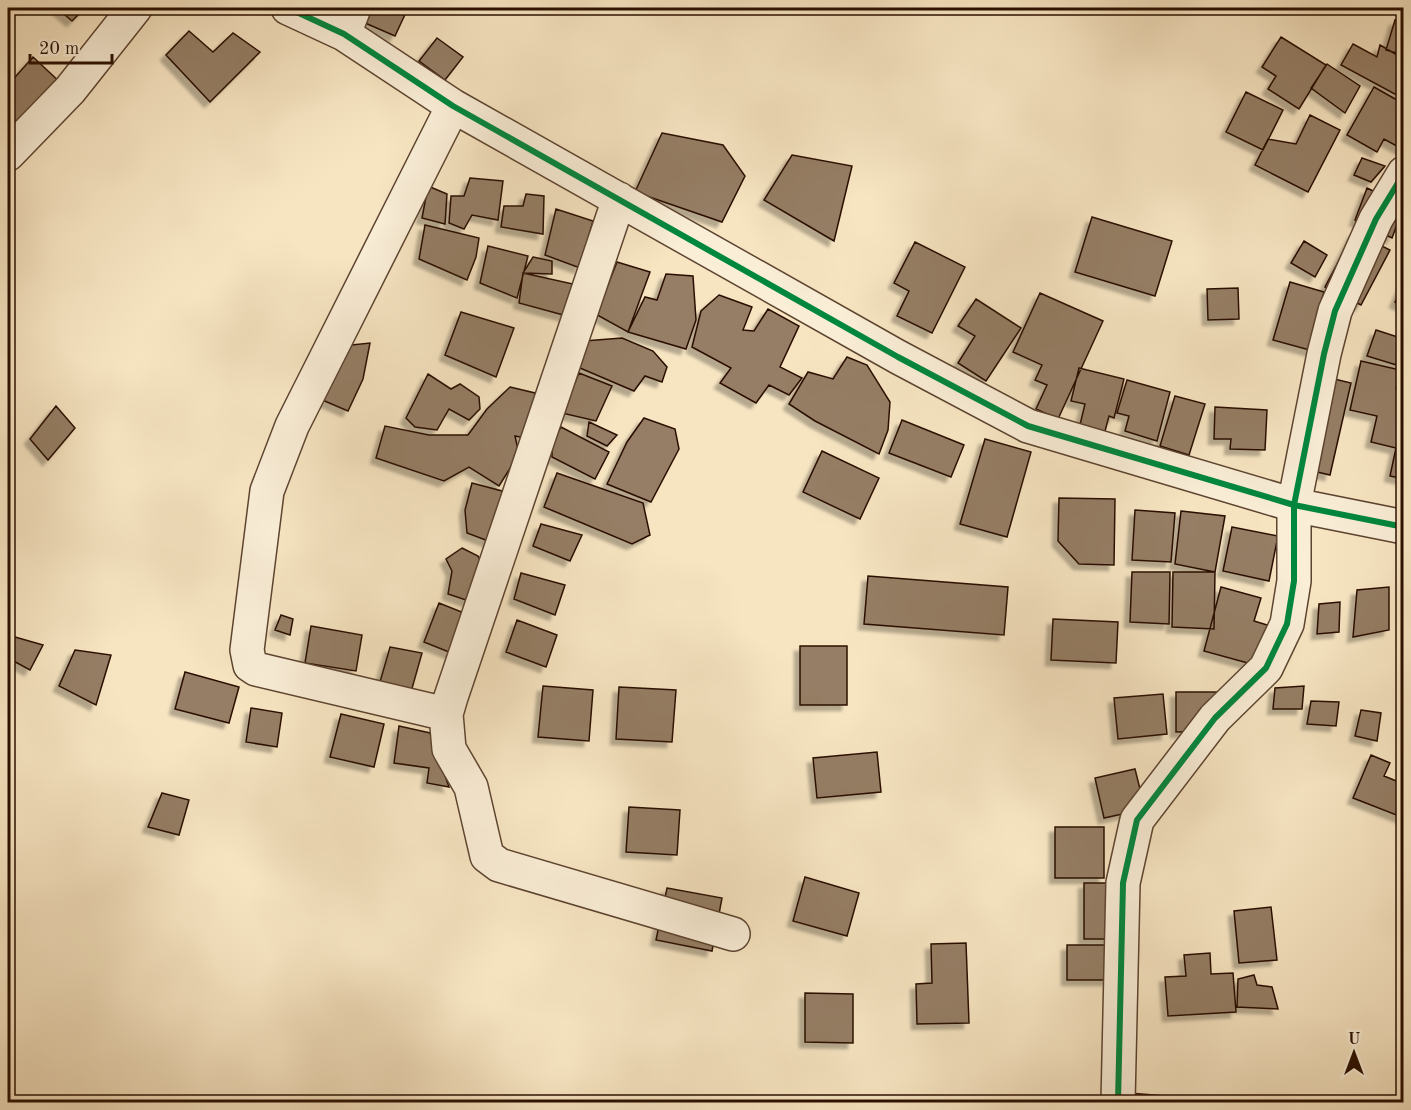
<svg xmlns="http://www.w3.org/2000/svg" width="1411" height="1110" viewBox="0 0 1411 1110" font-family="'Old Standard TT',serif">
	<style>
		.building { fill: #957e65; stroke: #2a0f00; stroke-width: 1.5; filter: url(#shadow) }
		.lines { fill: none; stroke-linecap: round; stroke-linejoin: round }
		.minor-casing { stroke: #5d4430; stroke-width: 36 }
		.minor { stroke: #faeed7; stroke-width: 33 }
		.cycleway-casing { stroke: #faeed7; stroke-width: 10 }
		.cycleway { stroke: #00873e; stroke-width: 6 }
	</style>
	<defs>
		<filter id="shadow"><feDropShadow dx="-5.5" dy="5.5" stdDeviation="1.5" flood-color="#0004"/></filter>
	</defs>
	<rect width="100%" height="100%" fill="#f7e5c2"/>
	<filter id="stains"><feTurbulence type="fractalNoise" baseFrequency=".00333" numOctaves="4"/><feColorMatrix values="0 0 0 0 .2 0 0 0 0 .09 0 0 0 0 .02 0 0 0 .5 -.17"/></filter>
	<radialGradient id="worn" r=".72"><stop offset=".6" stop-color="#630" stop-opacity="0"/><stop offset="1" stop-color="#630" stop-opacity=".3"/></radialGradient>
	<!-- building -->
	<path class="building" d="M8,8h12l-7,10 -5,-3z
		M57,8h28l-13,13z
		M361,8h47l-13,28 -39,-17z
		M1395,20l9,2v33l-18,-5z
		M189,31l24,21 20,-19 27,19 -50,50 -44,-47z
		M1281,37l45,28 -27,44 -31,-20 8,-13 -14,-9z
		M437,38l26,19 -18,23 -26,-19z
		M1353,44l24,13 3,-12 24,14v40l-63,-34z
		M33,57l30,28 -55,55v-55z
		M1327,64l33,22 -15,27 -34,-25z
		M1374,87l30,17v46l-20,-11 -7,13 -30,-17z
		M1246,92l37,18 -20,40 -37,-18z
		M1310,115l30,15 -32,62 -53,-27 13,-26 28,5z
		M662,133l61,12 22,31 -23,46 -87,-30z
		M792,155l60,11 -18,75 -70,-41z
		M1362,158l23,8 -14,16 -17,-7z
		M470,178l33,3 -5,39 -26,-5 -8,14 -15,-6 2,-27h13z
		M428,186l19,8 -2,30 -23,-6z
		M1367,188l37,18 -12,32 -37,-18z
		M526,194l18,2 -1,38 -42,-7 3,-21h19z
		M556,209l37,12 -13,47 -35,-13z
		M1092,217l80,24 -17,55 -80,-24z
		M425,225l54,13 -3,19 -9,23 -48,-21z
		M1354,232l36,18 -29,55 -36,-18z
		M1304,241l23,14 -12,22 -24,-14z
		M915,242l50,25 -33,66 -35,-17 12,-25 -15,-8z
		M488,246l40,10 -11,42 -37,-15z
		M533,257l19,4v13l-29,-1z
		M617,262l33,10 -22,60 -38,-21 15,-19z
		M523,273l50,11 -6,32 -48,-13z
		M666,274l27,2 3,44 -10,29 -58,-17 17,-35 12,3z
		M1290,282l34,10 -7,24 7,38 -51,-14z
		M1404,282v24l-9,-4z
		M1238,288l1,31 -31,1 -1,-31z
		M1040,293l63,28 -45,98 -22,-10 11,-24 -12,-5 7,-15 -29,-13z
		M719,295l33,12 -9,23 11,1 14,-22 31,17 -19,41 22,11 -13,17 -20,-10 -13,18 -36,-20 11,-15 -39,-21 9,-36z
		M976,299l45,29 -35,53 -28,-18 17,-27 -17,-10z
		M461,312l53,16 -18,49 -51,-22z
		M1376,330l28,9 -1,28 -36,-11z
		M622,338l31,13 14,16 -5,15 -17,-6 -11,15 -54,-23 4,-27z
		M370,343l-7,36 -15,32 -28,-12 22,-53z
		M847,357l20,8 23,37 -2,28 -9,24 -64,-33 -26,-17 19,-32 25,7z
		M1361,361l39,9 -4,18 8,2v89l-14,-3 6,-28 -25,-6 6,-26 -27,-6z
		M1079,368l45,11 -10,39 -5,-2 -5,19 -25,-6 6,-25 -14,-3z
		M579,373l33,13 -16,35 -34,-8z
		M428,374l23,15 9,-5 19,13 1,12 -11,11 -20,-11 -12,21 -22,-3 -9,-9z
		M1314,374l37,9 -21,92 -38,-9z
		M1127,380l43,12 -13,49 -32,-10 4,-15 -12,-3z
		M510,387l25,6 6,15 -11,31 -15,-3 4,18 -20,32 -30,-19 -25,14 -68,-23 9,-32 44,9h39l19,-26z
		M1175,396l30,8 -16,51 -29,-9z
		M56,406l19,22 -27,32 -18,-21z
		M1215,407l52,3 -2,40 -35,-1 1,-10h-17z
		M644,418l31,11 4,20 -28,53 -44,-18 20,-42z
		M902,420l62,25 -13,32 -62,-24z
		M589,422l28,13 -10,11 -20,-10z
		M561,427l48,25 -14,27 -43,-22v-16z
		M985,439l46,13 -24,85 -47,-13z
		M822,451l57,27 -19,41 -57,-27z
		M557,473l86,30 7,32 -18,9 -88,-37z
		M472,483l30,8 8,20 -19,31 -24,-9 -2,-23z
		M1059,498l56,1 -1,66 -35,-1 -21,-23z
		M1135,510l40,3 -4,49 -39,-2z
		M1181,511l44,5 -10,56 -40,-8z
		M541,524l41,11 -12,26 -37,-15z
		M1232,527l46,9 -9,45 -46,-10z
		M462,548l16,8 10,20 -10,28 -30,-10 4,-23 -6,-12z
		M1132,572h38l-1,52 -39,-2z
		M1173,572h42l-1,57 -42,-2z
		M521,573l44,12 -10,30 -41,-16z
		M868,576l140,11 -4,48 -140,-11z
		M1221,587l40,11 -7,23 23,7 -11,40 -62,-17z
		M1389,587v43l-36,7 4,-47z
		M1340,602l-1,30 -22,2 2,-30z
		M439,603l35,14 -15,39 -35,-14z
		M281,615l12,4 -3,16 -15,-5z
		M1053,619l65,3 -2,41 -65,-3z
		M517,620l40,15 -11,32 -40,-15z
		M311,626l51,9 -6,36 -51,-8z
		M8,635l35,10 -13,25 -22,-12z
		M800,646h47v59h-47z
		M390,647l32,6 -11,39 -31,-10z
		M75,650l36,5 -15,50 -37,-19z
		M8,663l6,24 -6,4z
		M185,672l54,15 -10,36 -54,-14z
		M543,686l50,4 -4,51 -51,-4z
		M1304,686l-2,23h-29l2,-21z
		M619,687l57,3 -4,52 -56,-3z
		M1176,692h45v39l-45,1z
		M1163,694l4,40 -49,5 -4,-41z
		M1311,701l28,1 -3,24 -29,-2z
		M251,708l31,5 -5,34 -31,-5z
		M1361,710l20,3 -4,28 -22,-5z
		M341,714l43,10 -10,43 -44,-10z
		M399,726l31,7 19,54 -22,-4 2,-15 -35,-5z
		M877,752l4,40 -64,6 -4,-40z
		M1371,755l19,8 -6,13 20,8v34l-51,-20z
		M1135,769l10,40 -41,9 -9,-40z
		M162,793l27,7 -10,35 -31,-8z
		M629,807l51,3 -3,45 -51,-3z
		M1055,827h49v51h-49z
		M805,877l54,16 -12,43 -54,-15z
		M1084,883h39v56h-39z
		M667,888l55,10 -10,53 -56,-11z
		M1271,907l6,53 -38,3 -5,-52z
		M966,943l3,80 -52,1 -1,-40 16,-1 -1,-39z
		M1067,945h42v35h-42z
		M1210,953l1,21 22,-1 3,39 -68,4 -3,-39 21,-1 -2,-21z
		M1254,975l3,10 15,2 6,22 -41,-2 1,-28z
		M805,993l48,1v49l-48,-1z
		M1129,1093l36,3 -1,6h-36z"/>
	<g class="lines">
		<!-- minor casing -->
		<g class="minor-casing">
			<path id="minor" d="M288,8l56,26 109,72 445,251 130,69 266,79 110,22
				M344,34l10,-26
				M8,154l62,-64 65,-82
				M619,199l-168,498 -5,17 3,35 22,38 16,69 12,9 234,69
				M446,714l-190,-45 -6,-4 -3,-15 20,-159 25,-65 161,-320
				M1118,1102l5,-219 14,-63 78,-102 51,-50 21,-44 7,-43v-76l30,-151 11,-43 41,-92 28,-46"/>
		</g>
		<!-- minor -->
		<use href="#minor" class="minor"/>
		<!-- cycleway casing -->
		<g class="cycleway-casing">
			<path id="cycleway" d="M288,8l56,26 109,72 445,251 130,69 266,79 110,22
				M1118,1102l5,-219 14,-63 78,-102 51,-50 21,-44 7,-43v-76l30,-151 11,-43 41,-92 28,-46"/>
		</g>
		<!-- cycleway -->
		<use href="#cycleway" class="cycleway"/>
	</g>
	<!-- margin -->
	<rect width="1411" height="1110" fill="none" stroke="#f7e5c2" stroke-width="30"/>
	<rect x="9" y="9" width="1393" height="1092" fill="none" stroke="#2a0f00" stroke-width="3"/>
	<rect x="15" y="15" width="1381" height="1080" fill="none" stroke="#2a0f00" stroke-width="1.5"/>
	<!-- north arrow -->
	<g transform="translate(1354 1053)" stroke="#faeed7" stroke-width="4.5" paint-order="stroke">
	<path d="M0-4.5L10 22L0 15L-10 22Z" fill="#2a0f00"/>
	<text y="-9" font-size="16" font-weight="bold" text-anchor="middle" fill="#2a0f00">U</text>
	</g>
	<!-- scale -->
	<path d="M30 54v9h82v-9" fill="none" stroke="#2a0f00" stroke-width="3"/>
	<text x="39" y="54" font-size="18" fill="#2a0f00" stroke="#faeed7" stroke-width="4.5" paint-order="stroke">20 m</text>
	<rect width="100%" height="100%" filter="url(#stains)"/>
	<rect width="100%" height="100%" fill="url(#worn)"/>
</svg>
